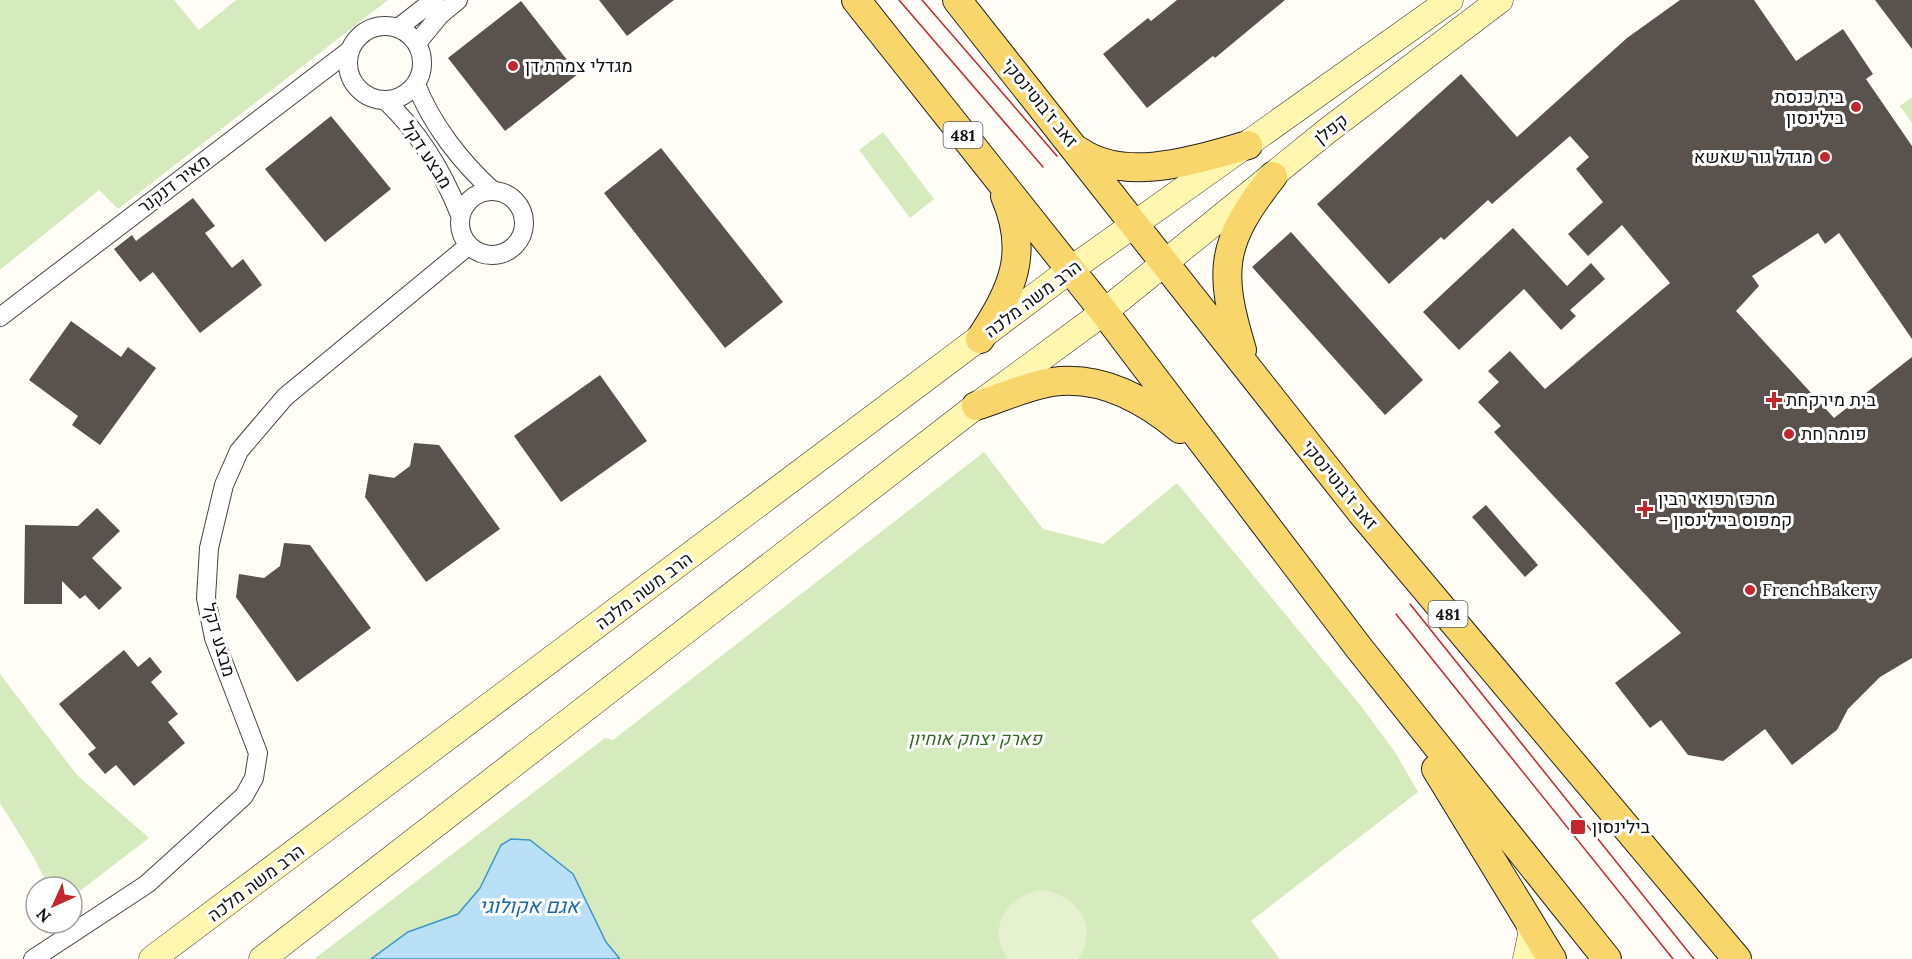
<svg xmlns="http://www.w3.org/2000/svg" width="1912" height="959" viewBox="0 0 1912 959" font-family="Lora,Heebo,serif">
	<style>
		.green { fill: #d5ebbd }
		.pitch { fill: #e6f2cf }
		.water { fill: #b9e0f7; stroke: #3f96cf; stroke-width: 1.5 }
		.building { fill: #5a524d }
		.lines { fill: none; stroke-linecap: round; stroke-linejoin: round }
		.street-casing { stroke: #444; stroke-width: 20 }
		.secondary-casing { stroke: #333; stroke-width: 27 }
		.primary-casing { stroke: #222; stroke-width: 30 }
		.street { stroke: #fff; stroke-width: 18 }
		.secondary { stroke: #fff6b0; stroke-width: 26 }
		.primary { stroke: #f9d66b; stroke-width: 28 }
		.tram { stroke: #c4262e; stroke-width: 1.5 }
		.poi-dot { fill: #c4262e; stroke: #fff; stroke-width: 2 }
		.labels { text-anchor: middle; stroke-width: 6; stroke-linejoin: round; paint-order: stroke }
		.shield { fill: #fff; stroke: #585858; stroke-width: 1.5 }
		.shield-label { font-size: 16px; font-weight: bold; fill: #111 }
		.poi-label { font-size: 18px; fill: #111; stroke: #fff; text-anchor: start }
		.street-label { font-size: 18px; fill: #111; stroke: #fff }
		.park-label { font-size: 18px; font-style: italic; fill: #2f6b1f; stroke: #fff }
		.water-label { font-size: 20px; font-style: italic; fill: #1768a6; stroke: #fff }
	</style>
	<rect width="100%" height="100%" fill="#fffdf5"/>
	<!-- green -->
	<path class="green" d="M0,0h174l25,30 37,-30h152l-270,209 -19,-19 -99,80z
		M1912,97v26l-12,-17z
		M883,132l51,67 -24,19 -51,-68z
		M984,452l59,77 60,15 74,-61 184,223 34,46 23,40 -167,129 29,38h-966l291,-221 8,2z
		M0,674l77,101 72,63 -77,59v-10h-23l-16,-31 -33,-53z"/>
	<!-- pitch -->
	<path class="pitch" d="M1040,890c36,4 61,35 38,69h-70c-23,-31 -1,-62 32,-69z"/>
	<!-- water -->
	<path class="water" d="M511,839l19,1 43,34 33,68 14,17h-249l37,-27 50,-18 22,-26 21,-43z"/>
	<!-- building -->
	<path class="building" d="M599,0h75l-47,36z
		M1177,0h108l-70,58 -2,-2 -66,52 -44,-54 45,-36 3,3z
		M1680,0h74l42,61 47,-32 30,45 -7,5 46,67v193l-73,-106 -14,11 -7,-11 -66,43 7,10 -23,25 98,107 78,-61v301l-32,19 -32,32 -11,21 -45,35 -27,-36 -42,32 -35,-6 -27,-35 -11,8 -35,-45 66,-50 -187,-201 7,-6 -23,-24 21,-20 -11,-11 22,-20 35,38 125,-106 -48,-58 -34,31 -20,-22 35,-32 -27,-33 13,-12 -19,-21 -78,68 -4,-4 -44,40 -3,-3 -52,47 -72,-80 144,-130 56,63 110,-99z
		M1875,0h37v49z
		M521,1l57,73 -73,57 -57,-73z
		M331,116l60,73 -66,53 -60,-73z
		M661,148l122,154 -58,46 -121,-155z
		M193,198l22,28 -10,7 27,35 11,-9 19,26 -62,48 -47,-61 -13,10 -26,-33 18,-14 4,6z
		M1513,228l54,58 24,-23 14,16 -35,31 6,6 -15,14 -37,-41 -65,61 -36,-38z
		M1291,232l132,148 -38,35 -133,-148z
		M71,321l50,36 7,-10 28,21 -56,77 -28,-20 6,-9 -49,-36z
		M600,375l47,66 -86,61 -47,-66z
		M414,443l25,2 61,84 -74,53 -61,-85 4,-23 25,4 16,-12z
		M1486,505l52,60 -13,12 -53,-60z
		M97,508l23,23 -28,27 30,30 -23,22 -14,-15 -5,4 -18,-18v23h-38l1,-79 53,1z
		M284,543l26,2 61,83 -74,54 -61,-85 3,-23 25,4 16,-12z
		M124,650l14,17 12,-10 12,15 -11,10 27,32 -10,8 17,21 -51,43 -18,-21 -11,9 -17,-20 8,-6 -37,-44z"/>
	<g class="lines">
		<!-- street casing -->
		<g class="street-casing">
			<path id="street" d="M348 63a37 37 0 1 1 74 0a37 37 0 1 1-74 0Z
				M398,28l36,-28
				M417,43l23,-28 18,-15
				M416,84c15,40 46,79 77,107
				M385,100c34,32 58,72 75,115
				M460 223a32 32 0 1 1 64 0a32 32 0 1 1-64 0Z
				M0,317l349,-266
				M33,959l114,-75 97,-88 10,-18 4,-25 -44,-115 -8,-40 3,-50 15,-63 15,-34 46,-54 183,-151"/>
		</g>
		<!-- secondary casing -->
		<g class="secondary-casing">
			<path id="secondary" d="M152,959l918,-689 380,-270
				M262,959l714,-553 128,-94 223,-181 173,-131
				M1526,959l5,-24 -2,-15"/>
		</g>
		<!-- primary casing -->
		<g class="primary-casing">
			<path id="primary" d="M856,0l248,312 255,336 248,311
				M957,0l404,512 376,447
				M1079,151c48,33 118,8 169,-6
				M980,339c32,-49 50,-85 25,-143
				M1242,350c-24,-79 -22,-107 31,-174
				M976,406c25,-8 51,-20 76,-24 48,-7 92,17 128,47
				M1436,769l116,190"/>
		</g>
		<!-- street -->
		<use href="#street" class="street"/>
		<!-- secondary -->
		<use href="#secondary" class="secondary"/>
		<!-- primary -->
		<use href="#primary" class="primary"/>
		<!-- tram -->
		<path class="tram" d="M899,0l144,167
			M922,0l135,156
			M1410,604l284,355
			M1396,614l277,345"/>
	</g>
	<!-- markers -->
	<g class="poi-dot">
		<circle cx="513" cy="66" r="6"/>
		<circle cx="1856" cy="107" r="6"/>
		<circle cx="1825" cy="157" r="6"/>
		<path d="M1771 391h6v6h6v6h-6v6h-6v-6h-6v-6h6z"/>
		<circle cx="1789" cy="434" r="6"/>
		<path d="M1642 500h6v6h6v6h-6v6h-6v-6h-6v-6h6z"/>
		<circle cx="1750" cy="590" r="6"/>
		<rect x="1570" y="819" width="16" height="16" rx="3"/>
	</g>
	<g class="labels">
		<!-- shield labels -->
		<g class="shield">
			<rect x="943.5" y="122" width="39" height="26" rx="4.5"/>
			<rect x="1428.5" y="601" width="39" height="26" rx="4.5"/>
		</g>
		<g class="shield-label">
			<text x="963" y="141">481</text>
			<text x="1448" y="620">481</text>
		</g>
		<!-- poi labels -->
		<g class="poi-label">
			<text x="525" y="72">מגדלי צמרת דן</text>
			<text x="1844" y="103" text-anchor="end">בית כנסת<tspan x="1844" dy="21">בילינסון</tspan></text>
			<text x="1813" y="163" text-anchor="end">מגדל גור שאשא</text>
			<text x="1786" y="406">בית מירקחת</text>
			<text x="1801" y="440">פומה חת</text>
			<text x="1658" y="505">מרכז רפואי רבין<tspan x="1658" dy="21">– קמפוס ביילינסון</tspan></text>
			<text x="1762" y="596">FrenchBakery</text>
			<text x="1592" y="833">בילינסון</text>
		</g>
		<!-- street labels -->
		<g class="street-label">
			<text transform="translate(1040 103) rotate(51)" y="6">זאב ז'בוטינסקי</text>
			<text transform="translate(1331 129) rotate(-38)" y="6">קפלן</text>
			<text transform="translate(427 155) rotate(57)" y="6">מבצע דקל</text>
			<text transform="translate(174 184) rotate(-37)" y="6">מאיר דנקנר</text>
			<text transform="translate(1033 299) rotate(-37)" y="6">הרב משה מלכה</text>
			<text transform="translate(1340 485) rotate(51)" y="6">זאב ז'בוטינסקי</text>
			<text transform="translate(644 591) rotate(-37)" y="6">הרב משה מלכה</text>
			<text transform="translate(219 640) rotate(74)" y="6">מבצע דקל</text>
			<text transform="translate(256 883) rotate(-37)" y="6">הרב משה מלכה</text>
		</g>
		<!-- park labels -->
		<g class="park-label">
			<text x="975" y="745">פארק יצחק אוחיון</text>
		</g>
		<!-- water labels -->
		<g class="water-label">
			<text x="529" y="913">אגם אקולוגי</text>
		</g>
	</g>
	<!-- north arrow -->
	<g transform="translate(54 905) rotate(225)"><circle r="28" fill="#ffffff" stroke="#a0a0a0" stroke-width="1.5"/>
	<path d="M0-4.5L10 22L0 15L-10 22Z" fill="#c4262e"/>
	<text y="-9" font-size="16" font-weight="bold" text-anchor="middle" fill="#111111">N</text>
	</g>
</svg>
